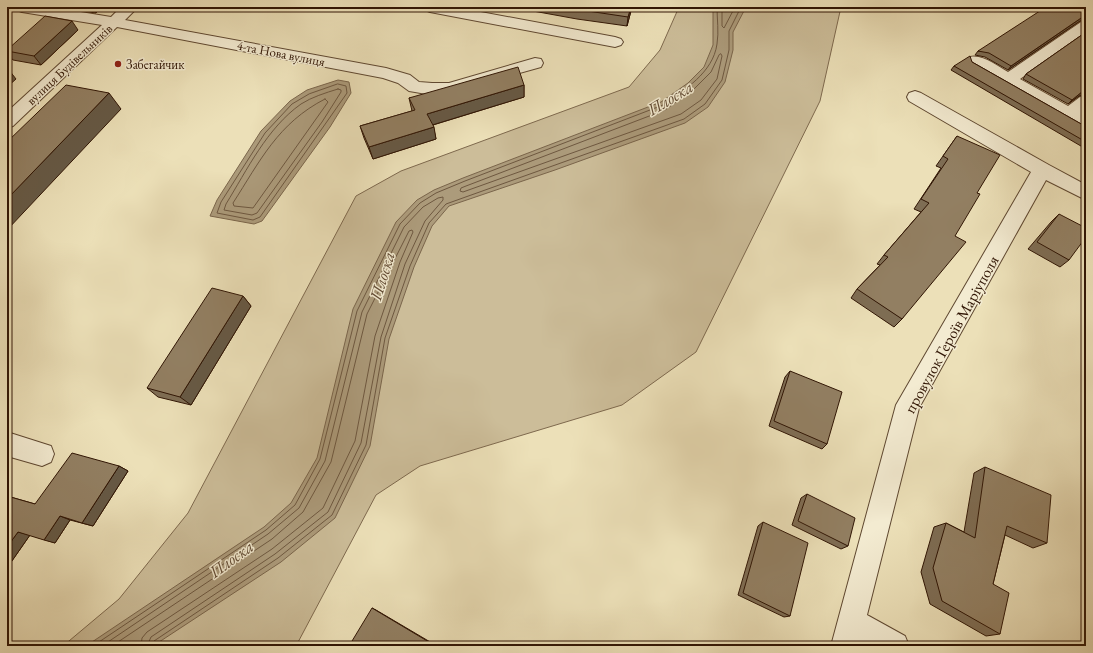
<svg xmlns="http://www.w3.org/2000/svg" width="1093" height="653" viewBox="0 0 1093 653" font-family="'EB Garamond',serif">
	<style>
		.green { fill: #ccbd99; stroke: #7e694e }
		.water { fill: #ac9b7b; stroke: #7a654b }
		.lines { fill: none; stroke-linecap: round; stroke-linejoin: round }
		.shore { stroke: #6e5840; stroke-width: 1 }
		.minor-casing { stroke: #5f4831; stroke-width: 2 }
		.minor { fill: #f3ebd1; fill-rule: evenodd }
		.wall { fill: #7e6d54; stroke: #301504 }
		.shaded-wall { fill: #665945; stroke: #301504 }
		.building { fill: #927f62; stroke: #301504 }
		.poi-dot { fill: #8f2418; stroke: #f3ebd1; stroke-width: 1.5 }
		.labels { text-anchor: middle; stroke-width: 3; stroke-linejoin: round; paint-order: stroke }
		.far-street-label { font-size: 13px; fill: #301504; stroke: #f3ebd1 }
		.far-poi-label { font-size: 13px; fill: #301504; stroke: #f3ebd1; text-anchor: start }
		.street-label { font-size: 16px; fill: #301504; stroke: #f3ebd1 }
		.water-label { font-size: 17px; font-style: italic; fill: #624b34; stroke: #f3ebd1 }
	</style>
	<rect width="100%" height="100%" fill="#ece0b8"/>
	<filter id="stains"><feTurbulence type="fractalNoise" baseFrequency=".005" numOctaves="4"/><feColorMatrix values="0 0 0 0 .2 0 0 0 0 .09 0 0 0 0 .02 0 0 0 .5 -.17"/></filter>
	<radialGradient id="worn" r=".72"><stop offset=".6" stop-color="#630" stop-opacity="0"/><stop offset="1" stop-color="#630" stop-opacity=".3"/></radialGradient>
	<!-- green -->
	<path class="green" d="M679,7h162l-21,94 -124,251 -74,53 -202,61 -44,29 -80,151h-233l56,-47 69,-86 168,-317 45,-25 228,-84 31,-37z"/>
	<!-- water -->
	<path class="water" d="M713,7h33l-13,25v18l-8,32 -17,25 -23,16 -130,47 -106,36 -17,20 -18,41 -25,72 -19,107 -35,72 -54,44 -128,84h-67l178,-119 27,-24 26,-45 36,-149 43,-87 21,-22 17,-10 29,-12 198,-76 27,-19 16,-16 9,-22z
		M338,80l11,2 2,11 -21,34 -68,94 -8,3 -44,-8 7,-16 44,-69 29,-30 17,-11z"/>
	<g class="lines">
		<!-- shore -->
		<path class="shore" d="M722,7v19l2,2 11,-21
			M721,54l1,2 -5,23 -16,21 -20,14 -218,78 -3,-1 1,-3 5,-2 199,-76 29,-21 17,-17 8,-17z
			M338,84l8,2 1,7 -87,124 -7,3 -36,-7 4,-11 44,-69 27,-29 17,-10z
			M338,89l3,1v2l-19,30 -65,91 -5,2 -28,-5 2,-6c21,-34 41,-76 75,-100 11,-7 24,-11 37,-15z
			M325,99l3,3 -75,106 -19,-2 -1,-3c27,-42 45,-80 92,-104z
			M93,646l173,-116 29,-25 25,-46 37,-148 43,-87 20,-21 16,-10 29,-12 198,-76c21,-15 50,-32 54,-61 2,-12 0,-25 0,-37
			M102,646l166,-112 31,-26 26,-47 37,-149 42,-85 19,-20 15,-9 5,-1v3l-18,21 -20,43 -24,73 -20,106 -33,69 -53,42 -124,83 -4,9
			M112,646l160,-107 31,-27 28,-50 36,-148 42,-83 3,-1 1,2 -13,30 -25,74 -20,105 -32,67 -51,41 -125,83 -5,6 -1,8
			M152,646l2,-5 124,-83 54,-43 34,-70 19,-107 25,-72 19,-43 17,-19 238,-85 21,-15 17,-24 7,-30v-19l12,-24"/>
		<!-- minor casing -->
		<g class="minor-casing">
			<path id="minor" d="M14,7h36l61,10 10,-10h17l-13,13 261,48 24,7 9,7 13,1h17l86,-25 6,1 2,4 -2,4 -92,26 -17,2 -17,-3 -6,-1 -11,-8 -15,-5 -266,-51 -104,99 -6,2v-16l95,-87 -80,-13 -5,-2z
				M422,7h32l161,30 6,2 2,3 -2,3 -6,2 -185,-35 -5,-2z
				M1086,20v12l-66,47 48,27 12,-9 6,-2v15l-5,3 5,3v14l-6,-2 -110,-63 -2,-4 2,-4c13,-3 27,9 38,15l73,-50z
				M915,91l6,2 128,72 37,20v15l-40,-20 -127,228 -52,207 38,21 4,10h-42l-7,-4 -1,4h-28l65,-241 135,-233 -122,-71 -2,-4 2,-4z
				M7,432l44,14 3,8 -3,8 -9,4 -35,-10z"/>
		</g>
		<!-- minor -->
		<use href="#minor" class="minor"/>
	</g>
	<!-- wall -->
	<path class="wall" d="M68,7h34l-6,6 -27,-4z
		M158,7h33l-4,4z
		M511,7h121l-5,19 -50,-7z
		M1080,21l-72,49 -23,-13 -10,-2 3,-4z
		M78,30l-37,35 -28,-5 -6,-7v-3z
		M1086,32v62l-7,2 -11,8 -45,-25 3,-5z
		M972,62l111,63 3,1v23l-135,-79 3,-4z
		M524,85v12l-91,28 3,14 -63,20 -9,-21 -4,-12 52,-15 -3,-13z
		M957,136l20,57 -75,126 -8,8 -43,-29 6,-9 23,-24 -3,-1 7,-9 37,-43 -7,-3 27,-41 -5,-2z
		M1059,214l10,46 -9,7 -32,-18 23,-27z
		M243,296l8,10 -60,99 -33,-8 -11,-9z
		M790,371l37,73 -5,5 -53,-23 16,-49z
		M119,466l9,5 -35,55 -23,-6 -15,23 -25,-8 -23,33v-72l28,8z
		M985,467l62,76 -14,5 -28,-13 -12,49 7,50 -14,2 -56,-32 -9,-32 13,-45 12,-4 18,9 10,-59z
		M807,494l41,52 -7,3 -49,-24 9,-27z
		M763,522l27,94 -6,1 -46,-22 20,-69z
		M732,644l5,2h-10l1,-1z"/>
	<!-- shaded-wall -->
	<path class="shaded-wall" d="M92,7h10l-6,6z
		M184,7h7l-4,4z
		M631,7h1l-5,19 1,-9z
		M1084,16h2v3l-6,2 -72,49 3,-4z
		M72,21l6,9 -37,35 -7,-9z
		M9,70l7,9 -9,8v-16z
		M524,85v12l-95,29 -2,-12z
		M1083,91h3v3l-7,2 -11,8 4,-4z
		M109,93l12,16 -114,121v-31z
		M434,127l2,12 -63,20 -4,-12z
		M243,296l8,10 -60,99 -11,-8z
		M119,466l9,5 -35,55 -11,-3z
		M60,516l10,4 -15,23 -11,-3z
		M18,532l12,3 -23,33v-21z
		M372,608l4,2 61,36h-3z"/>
	<!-- building -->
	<path class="building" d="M561,7h70l-3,10z
		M1046,7h40v9h-2l-73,50 -22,-13 -11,-2z
		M45,16l27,5 -38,35 -27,-5v-1z
		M1086,32v59h-3l-11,9 -46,-26z
		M970,56l2,6 111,63 3,1v16l-132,-76z
		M518,67l6,18 -97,29 7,13 -65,20 -9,-21 55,-16 -6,-12z
		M66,85l43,8 -102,106v-57z
		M957,136l43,19 -23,38 3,1 -25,42 11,6 -64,77 -45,-30 31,-32 -4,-2 45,-52 -8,-4 27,-40 -5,-3z
		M1059,214l27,14v9l-17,23 -32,-18z
		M212,288l31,8 -63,101 -33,-9z
		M790,371l52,21 -15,52 -53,-23z
		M72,453l47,13 -37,57 -22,-7 -16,24 -26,-8 -11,15v-51l28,8z
		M985,467l66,28 -4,48 -40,-17 -14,58 16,9 -9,41 -58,-33 -9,-33 13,-45 29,15z
		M807,494l48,24 -7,28 -50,-25z
		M763,522l45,21 -18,73 -47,-23z
		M372,608l62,37v1h-85z
		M732,644l5,2h-5z"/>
	<!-- markers -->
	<circle class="poi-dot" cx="118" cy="64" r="4"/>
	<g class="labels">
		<!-- far-street labels -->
		<g class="far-street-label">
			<text transform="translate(281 53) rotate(11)" y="5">4-та Нова вулиця</text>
			<text transform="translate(69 64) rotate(-43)" y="5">вулиця Будівельників</text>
		</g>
		<!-- far-poi labels -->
		<g class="far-poi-label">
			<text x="126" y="69">Забегайчик</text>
		</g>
		<!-- street labels -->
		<g class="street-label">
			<text transform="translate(951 334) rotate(-61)" y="6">провулок Героїв Маріуполя</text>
		</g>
		<!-- water labels -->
		<g class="water-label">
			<text transform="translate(670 98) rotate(-31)" y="6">Плоска</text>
			<text transform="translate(382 276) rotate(-73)" y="6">Плоска</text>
			<text transform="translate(231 559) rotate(-36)" y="6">Плоска</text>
		</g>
	</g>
	<!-- margin -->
	<rect width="1093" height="653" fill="none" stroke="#ece0b8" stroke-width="24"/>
	<rect x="8" y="8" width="1077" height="637" fill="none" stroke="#301504" stroke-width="2"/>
	<rect x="12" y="12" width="1069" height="629" fill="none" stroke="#301504"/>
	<rect width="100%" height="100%" filter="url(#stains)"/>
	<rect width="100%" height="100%" fill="url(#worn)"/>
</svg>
